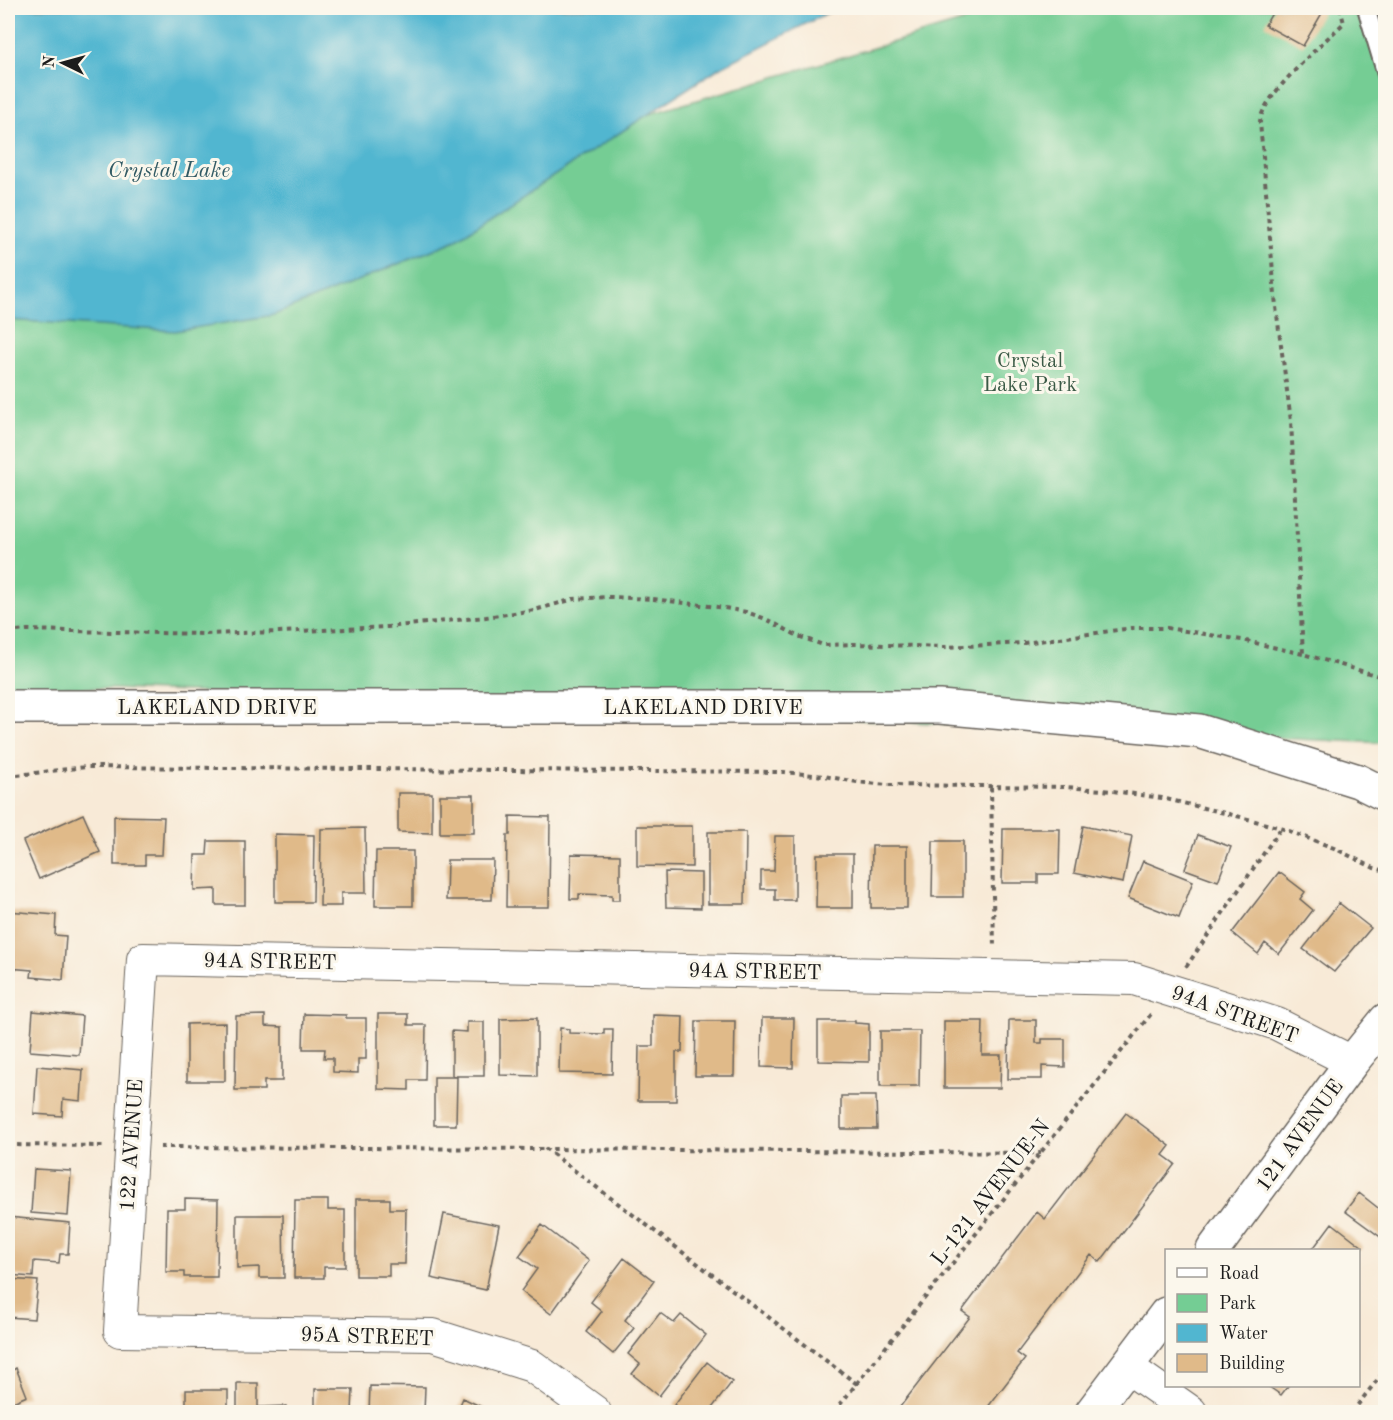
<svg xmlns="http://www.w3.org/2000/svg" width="1393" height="1420" viewBox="0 0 1393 1420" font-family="'Old Standard TT',serif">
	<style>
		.green { fill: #74cd94; stroke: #487458; stroke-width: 1.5 }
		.water { fill: #51b6d0; stroke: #366976; stroke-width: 1.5 }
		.building { fill: #e0ba89 }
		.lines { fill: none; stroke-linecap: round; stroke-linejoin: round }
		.service-casing { stroke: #69645d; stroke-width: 20 }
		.minor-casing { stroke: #69645d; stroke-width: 34 }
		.tertiary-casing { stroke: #69645d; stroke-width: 36 }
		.path { stroke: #69645d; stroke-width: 4; stroke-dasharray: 4.5 4.5; stroke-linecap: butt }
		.service { stroke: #fff; stroke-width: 16 }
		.minor { stroke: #fff; stroke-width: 32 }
		.tertiary { stroke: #fff; stroke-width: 33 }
		.labels { text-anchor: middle; stroke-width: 6; stroke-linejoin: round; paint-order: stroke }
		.park-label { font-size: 21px; fill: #3b5a46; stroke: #fbf7ec }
		.street-label { font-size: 21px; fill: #1c1c1c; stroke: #fbf7ec }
		.water-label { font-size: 22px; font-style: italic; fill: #315a64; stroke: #fbf7ec }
	</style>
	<rect width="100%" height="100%" fill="#fbf7ec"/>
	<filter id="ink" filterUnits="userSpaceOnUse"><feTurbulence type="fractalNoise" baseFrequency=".0167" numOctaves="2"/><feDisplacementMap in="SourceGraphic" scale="12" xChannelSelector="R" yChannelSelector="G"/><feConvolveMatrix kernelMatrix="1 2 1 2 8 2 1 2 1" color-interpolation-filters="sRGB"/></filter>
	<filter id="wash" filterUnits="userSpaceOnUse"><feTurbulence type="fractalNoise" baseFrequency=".008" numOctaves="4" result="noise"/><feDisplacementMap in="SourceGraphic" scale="24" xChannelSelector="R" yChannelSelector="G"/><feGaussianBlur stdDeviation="1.35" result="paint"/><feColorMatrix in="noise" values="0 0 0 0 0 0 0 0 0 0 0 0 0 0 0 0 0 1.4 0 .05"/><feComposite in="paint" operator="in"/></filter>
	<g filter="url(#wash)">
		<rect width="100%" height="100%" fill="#f8ead7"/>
		<!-- green -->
		<path class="green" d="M1009,8h376v735l-815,-36 -562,-22v-382z"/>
		<!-- water -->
		<path class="water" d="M8,8h829l-118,60 -265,173 -180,74 -99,16 -167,-11z"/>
		<g id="blocks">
			<!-- building -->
			<path class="building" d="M1275,8h50l-22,38 -38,-21z
				M398,793h34v40l-34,-1z
				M440,795h34v38h-34z
				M83,814l17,38 -61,27 -16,-38z
				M114,816l50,1 -2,38h-17v10h-31z
				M510,816l40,1 -1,90h-43l1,-72h3z
				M637,826h55v41l-55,-1z
				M1083,826l49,10 -9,47 -49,-10z
				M365,828l1,65h-25v13h-21l1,-77z
				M1003,829h57l-1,45h-21v9h-36z
				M708,832h38l-1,72h-37z
				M275,834l39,1 -1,67h-38z
				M1198,835l33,12 -13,34 -33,-12z
				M775,836h20v64h-20v-11h-14v-18h13z
				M208,841h37v64h-29v-16l-22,1 1,-35h12z
				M933,841h30v56h-31z
				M872,846h35v62h-36z
				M376,851h37v55h-38z
				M571,854l49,1v45h-8v-5l-33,-1v5h-9z
				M817,854h36v54h-37z
				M447,860h46l-1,40h-46z
				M1143,861l50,20 -14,37 -51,-20z
				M665,872l36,1v35l-35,-1z
				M1279,872l26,20 -5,7 13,11 -34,44 -14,-11 -7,11 -26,-21z
				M1339,903l32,25 -37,44 -31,-23z
				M8,911l48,4 -1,20 11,1 -3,44 -32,-3 1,-7 -24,-2z
				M33,1011l49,5 -3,39 -49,-4z
				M304,1014l42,1v3h20v41h-8v14l-25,-1v-14h-9l1,-9h-22z
				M378,1014h30v11h18l-1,55h-16v10l-31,-1z
				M265,1015v11l17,1v54h-18v9h-29l1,-74z
				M653,1015l30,1 -1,36h-6v49h-38l1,-55h14z
				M537,1018v58l-37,-1v-56z
				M762,1018h32l-1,50 -32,-1z
				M1009,1020h27v23h6v-4h23v28l-23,-1v13h-34z
				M696,1021h39l-1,55h-39z
				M818,1021h37v2l14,1v38l-51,-1z
				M944,1021h39l-1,34h19l-1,33h-56z
				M467,1022h17v54h-32v-45l15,1z
				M225,1023v58h-38v-57z
				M560,1028l9,1v4l35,1v-5h9l-1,45 -53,-1z
				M880,1031h40l-1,55h-39z
				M37,1066l46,4 -2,31 -18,-2 -1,17 -28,-2z
				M434,1077h23l-1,48h-22z
				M841,1096h35l1,33h-36z
				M1126,1113l44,33 -7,9 12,9 -75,98 -9,-7 -74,98 8,6 -41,53h-88l74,-95 -8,-6 75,-99 8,7z
				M34,1169l37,2 -3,45 -37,-3z
				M1359,1193l23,18 4,-5v35l-41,-30z
				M185,1199l33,1 -1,77h-33v-5h-18l1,-63h18z
				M356,1199h34v10h16l-1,55h-16v12h-33z
				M295,1200h33v10h17v57h-21v11h-30z
				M444,1214l55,11 -13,65 -55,-12z
				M237,1215h46l1,63h-25v-11l-22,1z
				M8,1217l62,6 -2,31h-8l-1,9 -25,-2 -1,16 -25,-2z
				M1332,1223l31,24 -3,3h-48z
				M542,1225l47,36 -38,53 -30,-23 16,-22 -18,-13z
				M624,1258l30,23 -29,39 9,8 -21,26 -27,-22 16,-21 -11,-9z
				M8,1279l30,2 -4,38 -26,-2z
				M660,1313l14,10 7,-8 25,20 -47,61 -27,-22 8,-10 -12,-10z
				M8,1358l5,12 3,-2 11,28 -19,8z
				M707,1362l25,20 -23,30h-26l-9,-7z
				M237,1383h21v24l28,-1v6h-49z
				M370,1386l55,1 -1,25h-55z
				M1268,1386h20l-7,9z
				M315,1389h38l-1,23h-37z
				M186,1390h42v22h-42z
				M463,1398l29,14h-35z"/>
		</g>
	</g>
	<g filter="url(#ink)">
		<use href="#blocks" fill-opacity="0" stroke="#69645d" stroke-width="1.5"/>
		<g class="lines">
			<!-- service casing -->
			<g class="service-casing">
				<path id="service" d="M1366,8l20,67"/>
			</g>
			<!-- minor casing -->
			<g class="minor-casing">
				<path id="minor" d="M1127,1367l64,45
					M595,1412l-63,-46 -99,-31 -313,-4 23,-372 991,20 143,45 75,38"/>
			</g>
			<!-- tertiary casing -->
			<g class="tertiary-casing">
				<path id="tertiary" d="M8,707h932l259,24 159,50 28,14
					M1213,1250l139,-188 34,-42
					M1092,1412l74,-98"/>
			</g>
			<!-- path -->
			<path class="path" d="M1340,8l4,15c-19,18 -83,74 -84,99l16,185 15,114 12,233 83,24
				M8,632l19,-2 176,4 76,-2 108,-5 99,-10 49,-7 39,-11 36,-2 43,2 72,9 21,4 20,7 32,17 25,9 33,-1 88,3 44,-2 36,-2 108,-15h35l75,12 61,14
				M8,776l78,-9 698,5 40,4 33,6 31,3 179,2 46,4 49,7 71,17 48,13 53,20 40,20 12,3
				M991,787l3,161
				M1186,967l95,-139
				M8,1145l96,1
				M160,1147l386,2
				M857,1384l-311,-235 495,4
				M834,1412l317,-398
				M1352,1412l34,-43"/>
			<!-- service -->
			<use href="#service" class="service"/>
			<!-- minor -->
			<use href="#minor" class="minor"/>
			<!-- tertiary -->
			<use href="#tertiary" class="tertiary"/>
		</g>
	</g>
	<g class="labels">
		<!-- park labels -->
		<g class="park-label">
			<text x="1030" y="367">Crystal<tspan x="1030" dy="24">Lake Park</tspan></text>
		</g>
		<!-- street labels -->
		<g class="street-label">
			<text x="217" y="714">LAKELAND DRIVE</text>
			<text x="703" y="714">LAKELAND DRIVE</text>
			<text transform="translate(270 961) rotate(1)" y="7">94A STREET</text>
			<text transform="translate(755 971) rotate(1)" y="7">94A STREET</text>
			<text transform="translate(1235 1014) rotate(20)" y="7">94A STREET</text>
			<text transform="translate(1299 1135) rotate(-54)" y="7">121 AVENUE</text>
			<text transform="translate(131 1145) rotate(-86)" y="7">122 AVENUE</text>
			<text transform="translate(990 1192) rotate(-52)" y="7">L-121 AVENUE-N</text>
			<text transform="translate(367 1336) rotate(2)" y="7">95A STREET</text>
		</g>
		<!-- water labels -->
		<g class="water-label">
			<text x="169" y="177">Crystal Lake</text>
		</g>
	</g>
	<!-- margin -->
	<rect width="1393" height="1420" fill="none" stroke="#fbf7ec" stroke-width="30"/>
	<!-- legend -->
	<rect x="1165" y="1249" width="195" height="138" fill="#fbf7ec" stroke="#a29f99" stroke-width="1.5"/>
	<rect x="1177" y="1268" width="30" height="9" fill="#ffffff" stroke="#a29f99" stroke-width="1.5"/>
	<text x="1219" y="1279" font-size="18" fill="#1c1c1c">Road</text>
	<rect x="1177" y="1294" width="30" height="18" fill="#74cd94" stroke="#a29f99" stroke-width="1.5"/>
	<text x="1219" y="1309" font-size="18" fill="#1c1c1c">Park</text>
	<rect x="1177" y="1324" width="30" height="18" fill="#51b6d0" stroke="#a29f99" stroke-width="1.5"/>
	<text x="1219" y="1339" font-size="18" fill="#1c1c1c">Water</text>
	<rect x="1177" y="1354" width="30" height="18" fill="#e0ba89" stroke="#a29f99" stroke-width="1.5"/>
	<text x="1219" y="1369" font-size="18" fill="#1c1c1c">Building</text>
	<!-- north arrow -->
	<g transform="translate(63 63) rotate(275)" stroke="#fbf7ec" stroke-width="4.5" paint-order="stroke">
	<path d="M0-4.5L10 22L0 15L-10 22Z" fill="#1c1c1c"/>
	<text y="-9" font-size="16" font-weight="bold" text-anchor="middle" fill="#1c1c1c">N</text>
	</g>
</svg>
